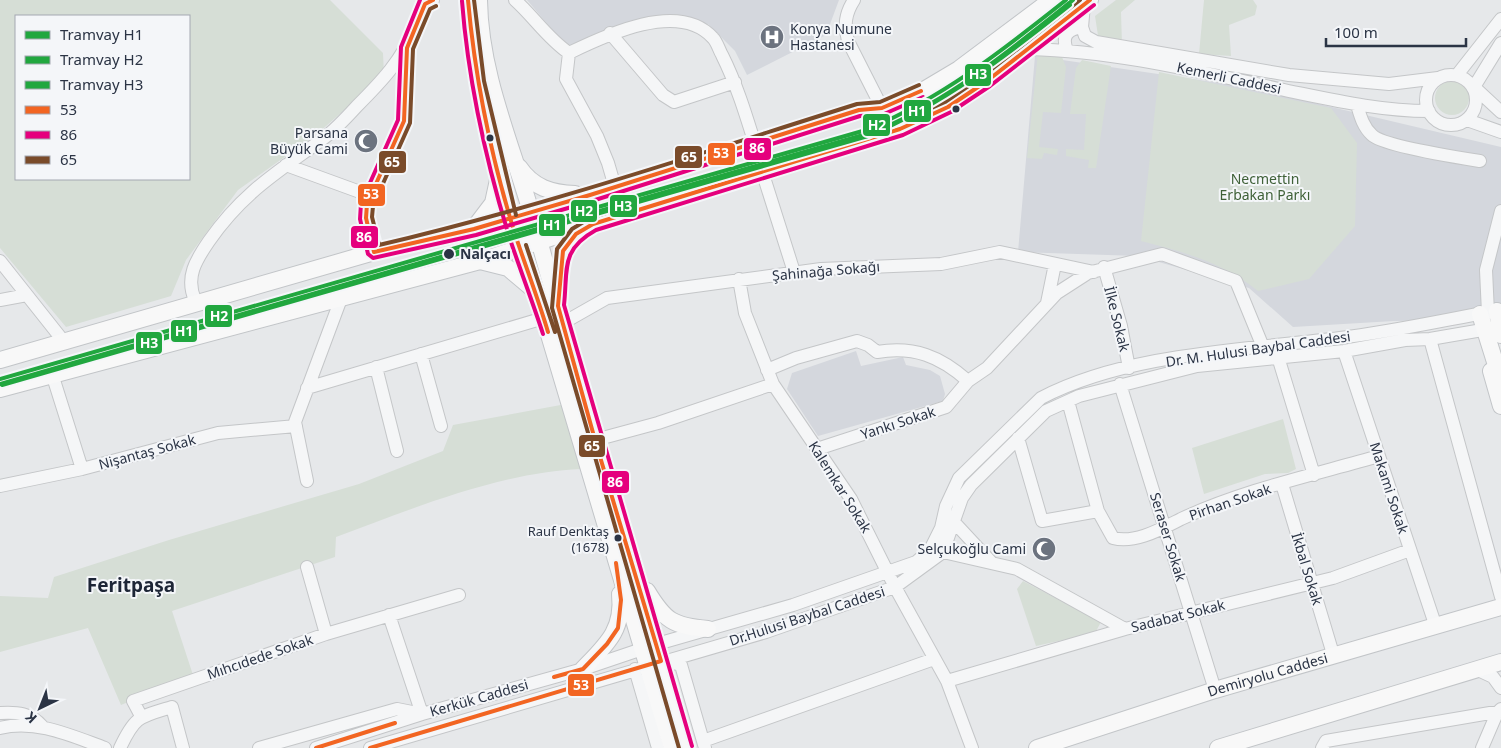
<svg xmlns="http://www.w3.org/2000/svg" width="1501" height="748" viewBox="0 0 1501 748" font-family="'Noto Sans',sans-serif">
	<style>
		.built { fill: #d4d7dd }
		.green { fill: #d6ded6; fill-rule: evenodd }
		.lines { fill: none; stroke-linecap: round; stroke-linejoin: round }
		.minor-casing { stroke: #c4c6c8; stroke-width: 14 }
		.major-casing { stroke: #c2c5c8; stroke-width: 18 }
		.minor { stroke: #f5f6f7; stroke-width: 12 }
		.major { stroke: #f8f8f8; stroke-width: 16 }
		.bus-1-casing { stroke: #f4f6f9; stroke-width: 8 }
		.bus-2-casing { stroke: #f4f6f9; stroke-width: 8 }
		.bus-3-casing { stroke: #f4f6f9; stroke-width: 8 }
		.bus-1 { stroke: #f26522; stroke-width: 4 }
		.bus-2 { stroke: #e5007d; stroke-width: 4 }
		.bus-3 { stroke: #7a4b2a; stroke-width: 4 }
		.tram-1-casing { stroke: #f4f6f9; stroke-width: 8 }
		.tram-2-casing { stroke: #f4f6f9; stroke-width: 8 }
		.tram-3-casing { stroke: #f4f6f9; stroke-width: 8 }
		.tram-1 { stroke: #21a73f; stroke-width: 4 }
		.tram-2 { stroke: #21a73f; stroke-width: 4 }
		.tram-3 { stroke: #21a73f; stroke-width: 4 }
		.bus-dot { fill: #2b3445; stroke: #f4f6f9; stroke-width: 2 }
		.labels { text-anchor: middle; stroke-width: 4; stroke-linejoin: round; paint-order: stroke }
		.bus-label { font-size: 13px; fill: #2b3445; stroke: #f4f6f9; text-anchor: end }
		.poi-label { font-size: 14px; fill: #2b3445; stroke: #f4f6f9; text-anchor: end }
		.street-label { font-size: 14px; fill: #2b3445; stroke: #f4f6f9 }
		.park-label { font-size: 14px; fill: #3f6138; stroke: #f4f6f9 }
		.stop-label { font-size: 14px; font-weight: bold; fill: #2b3445; stroke: #f4f6f9; text-anchor: start }
		.district-label { font-size: 19px; font-weight: bold; fill: #1d2536; stroke: #f4f6f9 }
		.line-badge { stroke: #f4f6f9; stroke-width: 2 }
		.badge-label { font-size: 14px; text-anchor: middle; font-weight: bold; fill: #fff }
	</style>
	<rect width="100%" height="100%" fill="#e6e8ea"/>
	<!-- built -->
	<path class="built" d="M527,0h312l-13,35 -79,40 -12,-24 -27,-27 -40,-2 -95,25 -13,-8z
		M1035,56l212,31 254,60v172l-107,2 -101,6 -44,-39 -111,-32 -120,-4z
		M856,351l5,15 42,-9 3,8 24,5 10,6 5,18 -2,7 -125,35 -31,-47 5,-16z"/>
	<!-- green -->
	<path class="green" d="M0,0h330l53,53 1,22 -67,59 -79,56 -52,70 -15,36 -105,31 -66,-79zM16,16h173v163h-173z
		M1116,0h19l-14,12 1,33 -23,-3 -4,-26z
		M1204,0h49l4,6 -2,9 -26,10 2,31 -32,-2z
		M1038,53l24,4 4,10 -5,46 -18,-1 -4,35 19,2 -1,6 -13,-2 -2,6 -15,-1z
		M1082,60l29,6 -15,102h-8l1,-8 -23,-4v-7l18,1 2,-36h-16l6,-46z
		M1159,72l172,36 26,35 -2,83 -46,53 -51,12c-34,-28 -74,-39 -117,-50z
		M1435 98a17 17 0 1 1 34 0a17 17 0 1 1-34 0Z
		M566,404l15,65c-79,3 -170,40 -245,68l-1,20 -163,54 21,64 -72,30 -33,-77 -88,24v-56l48,2 6,-21 115,-37 190,-56 84,-33 10,-26z
		M1283,419l13,50 -8,4 -23,1 -61,20 -12,-46z
		M1023,581l78,41 -6,11 -59,13 -19,-57z"/>
	<g class="lines">
		<!-- minor casing -->
		<g class="minor-casing">
			<path id="minor" d="M515,0c19,17 33,39 54,53
				M854,0c-9,14 -10,25 -6,41l34,67
				M1084,5l-2,22 3,9 11,6 193,33 100,9 49,-6
				M610,33l53,62 11,7 61,-20
				M1029,49c85,2 167,22 250,40 50,10 99,22 150,22
				M1067,50c-6,-14 1,-21 15,-23
				M569,53c37,-18 110,-53 144,-15 4,4 6,12 9,17 14,28 23,57 32,86
				M569,53l-3,26 31,57 11,27 7,24
				M1426 100a25 25 0 1 1 50 0a25 25 0 1 1-50 0Z
				M1457,75l44,-56
				M1474,87l27,-44
				M1474,87l27,25
				M1357,105c3,10 6,22 15,30 11,11 89,23 108,26
				M1467,120l34,12
				M286,165l85,31
				M762,171l32,101
				M374,252l-8,-34 1,-14 37,-83 3,-73
				M0,261l65,82
				M1104,267l17,59 8,42
				M739,279l6,34 28,71 78,115 44,88 52,94 25,67
				M0,300l27,-5
				M1047,303l8,-39
				M192,304l3,-4c-10,-23 1,-40 14,-59 34,-49 69,-69 115,-103 12,-9 23,-21 33,-32 24,-24 45,-46 58,-78 5,-11 7,-22 18,-28
				M1488,313l-2,-43 15,-59
				M563,323l44,-25 214,-29 120,-5 59,-12 94,20
				M1430,339l71,258
				M1344,351l91,273
				M421,354l20,72
				M1278,357l36,118
				M376,367l21,84
				M767,370l29,-12 61,-17 11,4 9,7c37,-6 63,4 91,29
				M53,377l29,92
				M1120,384l95,306
				M307,388l237,-70
				M1018,438l24,83 56,-10 -30,-110
				M595,440l63,-17 115,-39
				M817,449l129,-42 22,-26 19,-13 70,-75 31,-20 74,-19 74,27 27,66
				M307,481l-12,-59 47,-126
				M1282,484l51,170
				M0,486l82,-17 136,-36 78,-7
				M1098,511l15,27c22,6 48,-9 68,-19 62,-29 132,-44 198,-63
				M953,521l39,42
				M943,552l74,17 108,60
				M307,567l19,67
				M664,661l17,4 24,83
				M635,669l23,79
				M1476,669l17,8 8,11
				M947,681l178,-52 208,-51 77,-28
				M0,713c17,-1 31,0 42,13
				M141,716l-8,-15 193,-67 133,-39
				M0,728c36,-9 72,8 105,20
				M703,741l231,-82
				M120,748c15,-32 19,-31 52,-41l11,41
				M259,748l138,-39 25,5 -33,-99
				M316,748l106,-34 161,-45 74,-25 136,-39 123,-43 14,-12 11,-22 5,-22 13,-28 82,-80c86,-45 204,-48 299,-60 50,-6 100,-17 149,-26
				M370,748l396,-116 129,-45 48,-35 19,-54 9,-13 75,-74 33,-15 118,-30 147,-15 61,-11 25,-1 64,-11
				M1322,748l4,-7 164,-28h7
				M1482,748l15,-35 4,-4"/>
		</g>
		<!-- major casing -->
		<g class="major-casing">
			<g id="major">
				<path d="M479,0c1,76 34,147 54,219 49,177 103,352 153,529"/>
				<path d="M475,59l35,158 34,101 128,430"/>
				<path d="M519,167c14,21 33,26 56,27"/>
				<path d="M474,228l19,-25 5,-23"/>
				<path d="M480,261l28,7 26,22"/>
				<path d="M559,293c1,-24 -1,-47 22,-62"/>
				<path d="M1497,311l4,24"/>
				<path d="M1480,314l21,67"/>
				<path d="M0,360l374,-108 100,-23 116,-34 269,-85 23,-2 35,-14 42,-25 92,-69"/>
				<path d="M1491,371l10,35"/>
				<path d="M0,389l480,-128 113,-37 307,-95 48,-22 39,-26 103,-81"/>
				<path d="M647,591c18,30 26,35 61,38"/>
				<path d="M583,669c23,-24 41,-39 37,-75"/>
				<path id="s1" d="M1037,748l178,-58 286,-83"/>
				<path d="M1218,748l283,-86"/>
			</g>
		</g>
		<!-- minor -->
		<use href="#minor" class="minor"/>
		<!-- major -->
		<use href="#major" class="major"/>
		<!-- bus-1 casing -->
		<g class="bus-1-casing">
			<path id="bus-1" d="M433,0l-8,4 -18,44 -3,73 -37,83 -1,14 8,34 100,-23 116,-34 269,-85 23,-2 39,-17
				M468,0c7,78 23,156 46,231 11,34 24,67 34,101
				M554,677l29,-8 24,-25 11,-16 3,-28 -5,-37
				M316,748l79,-25
				M370,748l291,-87 -66,-221 -37,-134 5,-55 13,-17 17,-10 307,-95 48,-22 39,-26 103,-81"/>
		</g>
		<!-- bus-2 casing -->
		<g class="bus-2-casing">
			<path id="bus-2" d="M420,0l-19,47 -3,73 -37,83 -1,16 8,35 5,4 103,-23 116,-34 268,-85 24,-2 39,-17
				M462,1c6,78 23,156 46,232 11,34 24,67 35,101
				M692,746l-128,-441c4,-36 -4,-55 32,-75l307,-95 48,-23 39,-26 104,-81"/>
		</g>
		<!-- bus-3 casing -->
		<g class="bus-3-casing">
			<path id="bus-3" d="M474,0l10,81 32,134
				M436,6l-6,3 -17,40 -3,74 -37,83 -1,11 7,28c162,-38 319,-91 478,-141l23,-2 39,-17
				M526,245l29,87
				M679,748l-127,-440 5,-59 15,-20 18,-11 308,-95 47,-21 38,-26 97,-76"/>
		</g>
		<!-- bus-1 -->
		<use href="#bus-1" class="bus-1"/>
		<!-- bus-2 -->
		<use href="#bus-2" class="bus-2"/>
		<!-- bus-3 -->
		<use href="#bus-3" class="bus-3"/>
		<!-- tram-1 casing -->
		<g class="tram-1-casing">
			<path id="tram-1" d="M0,384l877,-253c74,-32 134,-81 196,-131"/>
		</g>
		<!-- tram-2 casing -->
		<g class="tram-2-casing">
			<path id="tram-2" d="M0,379l866,-249c75,-31 137,-80 200,-130"/>
		</g>
		<!-- tram-3 casing -->
		<g class="tram-3-casing">
			<path id="tram-3" d="M2,385l866,-249c76,-32 138,-80 202,-131"/>
		</g>
		<!-- tram-1 -->
		<use href="#tram-1" class="tram-1"/>
		<!-- tram-2 -->
		<use href="#tram-2" class="tram-2"/>
		<!-- tram-3 -->
		<use href="#tram-3" class="tram-3"/>
	</g>
	<!-- icons -->
	<defs>
		<g id="hospital-disc" transform="scale(1.25)"><circle r="9.5" fill="#6c737f" stroke="#f4f6f9"/><path d="M-5-5h3v3.5h4V-5h3V5h-3V1.5h-4V5h-3Z" fill="#fff"/></g>
		<g id="mosque-disc" transform="scale(1.25)"><circle r="9.5" fill="#6c737f" stroke="#f4f6f9"/><path d="M3.5-4.9A6 6 0 1 0 3.5 4.9A5 5 0 1 1 3.5-4.9Z" fill="#fff"/></g>
	</defs>
	<g fill-rule="evenodd">
		<use href="#hospital-disc" x="772" y="37"/>
		<use href="#mosque-disc" x="366" y="141"/>
		<use href="#mosque-disc" x="1044" y="549"/>
	</g>
	<!-- markers -->
	<g class="bus-dot">
		<circle cx="956" cy="109" r="4.5"/>
		<circle cx="490" cy="138" r="4.5"/>
		<circle cx="449" cy="254" r="6"/>
		<circle cx="618" cy="538" r="4.5"/>
	</g>
	<g class="labels">
		<!-- bus labels -->
		<g class="bus-label">
			<text x="609" y="536">Rauf Denktaş<tspan x="609" dy="16">(1678)</tspan></text>
		</g>
		<!-- poi labels -->
		<g class="poi-label">
			<text x="790" y="34" text-anchor="start">Konya Numune<tspan x="790" dy="16">Hastanesi</tspan></text>
			<text x="348" y="138">Parsana<tspan x="348" dy="16">Büyük Cami</tspan></text>
			<text x="1026" y="554">Selçukoğlu Cami</text>
		</g>
		<!-- street labels -->
		<g class="street-label">
			<text transform="translate(1229 78) rotate(12)" y="5">Kemerli Caddesi</text>
			<text transform="translate(826 271) rotate(-5)" y="5">Şahinağa Sokağı</text>
			<text transform="translate(1117 319) rotate(76)" y="5">İlke Sokak</text>
			<text transform="translate(1258 349) rotate(-8)" y="5">Dr. M. Hulusi Baybal Caddesi</text>
			<text transform="translate(898 423) rotate(-18)" y="5">Yankı Sokak</text>
			<text transform="translate(147 452) rotate(-15)" y="5">Nişantaş Sokak</text>
			<text transform="translate(840 487) rotate(58)" y="5">Kalemkar Sokak</text>
			<text transform="translate(1389 488) rotate(72)" y="5">Makami Sokak</text>
			<text transform="translate(1230 502) rotate(-19)" y="5">Pirhan Sokak</text>
			<text transform="translate(1168 537) rotate(73)" y="5">Seraser Sokak</text>
			<text transform="translate(1307 569) rotate(73)" y="5">İkbal Sokak</text>
			<text transform="translate(807 616) rotate(-18)" y="5">Dr.Hulusi Baybal Caddesi</text>
			<text transform="translate(1178 616) rotate(-14)" y="5">Sadabat Sokak</text>
			<text transform="translate(260 657) rotate(-19)" y="5">Mıhcıdede Sokak</text>
			<text dy="5" stroke="none"><textPath href="#s1" startOffset="242">Demiryolu Caddesi</textPath></text>
			<text transform="translate(479 698) rotate(-16)" y="5">Kerkük Caddesi</text>
		</g>
		<!-- park labels -->
		<g class="park-label">
			<text x="1265" y="184">Necmettin<tspan x="1265" dy="16">Erbakan Parkı</tspan></text>
		</g>
		<!-- stop labels -->
		<g class="stop-label">
			<text x="460" y="259">Nalçacı</text>
		</g>
		<!-- district labels -->
		<g class="district-label">
			<text x="131" y="592">Feritpaşa</text>
		</g>
	</g>
	<g class="line-badge">
		<rect x="964" y="63" width="28" height="24" rx="5" fill="#21a73f"/>
		<rect x="903" y="99" width="29" height="24" rx="5" fill="#21a73f"/>
		<rect x="862" y="113" width="29" height="24" rx="5" fill="#21a73f"/>
		<rect x="743" y="137" width="29" height="24" rx="5" fill="#e5007d"/>
		<rect x="707" y="142" width="29" height="24" rx="5" fill="#f26522"/>
		<rect x="674" y="145" width="29" height="24" rx="5" fill="#7a4b2a"/>
		<rect x="378" y="150" width="29" height="24" rx="5" fill="#7a4b2a"/>
		<rect x="357" y="183" width="29" height="24" rx="5" fill="#f26522"/>
		<rect x="609" y="194" width="29" height="24" rx="5" fill="#21a73f"/>
		<rect x="570" y="199" width="28" height="24" rx="5" fill="#21a73f"/>
		<rect x="538" y="213" width="28" height="24" rx="5" fill="#21a73f"/>
		<rect x="350" y="225" width="29" height="24" rx="5" fill="#e5007d"/>
		<rect x="204" y="304" width="29" height="24" rx="5" fill="#21a73f"/>
		<rect x="170" y="319" width="28" height="24" rx="5" fill="#21a73f"/>
		<rect x="135" y="331" width="28" height="24" rx="5" fill="#21a73f"/>
		<rect x="578" y="434" width="28" height="24" rx="5" fill="#7a4b2a"/>
		<rect x="601" y="470" width="29" height="24" rx="5" fill="#e5007d"/>
		<rect x="567" y="673" width="28" height="24" rx="5" fill="#f26522"/>
	</g>
	<g class="badge-label">
		<text x="978" y="79">H3</text>
		<text x="917" y="116">H1</text>
		<text x="877" y="130">H2</text>
		<text x="757" y="153">86</text>
		<text x="721" y="158">53</text>
		<text x="689" y="162">65</text>
		<text x="392" y="167">65</text>
		<text x="371" y="199">53</text>
		<text x="623" y="211">H3</text>
		<text x="584" y="216">H2</text>
		<text x="552" y="230">H1</text>
		<text x="364" y="242">86</text>
		<text x="219" y="321">H2</text>
		<text x="184" y="336">H1</text>
		<text x="149" y="348">H3</text>
		<text x="592" y="451">65</text>
		<text x="615" y="487">86</text>
		<text x="581" y="690">53</text>
	</g>
	<!-- legend -->
	<rect x="15" y="15" width="175" height="165" fill="#f4f6f9" stroke="#a4a8b1"/>
	<rect x="25" y="31" width="25" height="8" fill="#21a73f" stroke="#a4a8b1"/>
	<text x="60" y="40" font-size="15" fill="#2b3445">Tramvay H1</text>
	<rect x="25" y="56" width="25" height="8" fill="#21a73f" stroke="#a4a8b1"/>
	<text x="60" y="65" font-size="15" fill="#2b3445">Tramvay H2</text>
	<rect x="25" y="81" width="25" height="8" fill="#21a73f" stroke="#a4a8b1"/>
	<text x="60" y="90" font-size="15" fill="#2b3445">Tramvay H3</text>
	<rect x="25" y="106" width="25" height="8" fill="#f26522" stroke="#a4a8b1"/>
	<text x="60" y="115" font-size="15" fill="#2b3445">53</text>
	<rect x="25" y="131" width="25" height="8" fill="#e5007d" stroke="#a4a8b1"/>
	<text x="60" y="140" font-size="15" fill="#2b3445">86</text>
	<rect x="25" y="156" width="25" height="8" fill="#7a4b2a" stroke="#a4a8b1"/>
	<text x="60" y="165" font-size="15" fill="#2b3445">65</text>
	<!-- north arrow -->
	<g transform="translate(40 708) rotate(223)" stroke="#f4f6f9" stroke-width="4" paint-order="stroke">
	<path d="M0-4L9 19L0 12L-9 19Z" fill="#2b3445"/>
	<text y="-8" font-size="14" font-weight="bold" text-anchor="middle" fill="#2b3445">K</text>
	</g>
	<!-- scale -->
	<path d="M1326 38v8h140v-8" fill="none" stroke="#2b3445" stroke-width="2.5"/>
	<text x="1334" y="38" font-size="15" fill="#2b3445" stroke="#f4f6f9" stroke-width="4" paint-order="stroke">100 m</text>
</svg>
